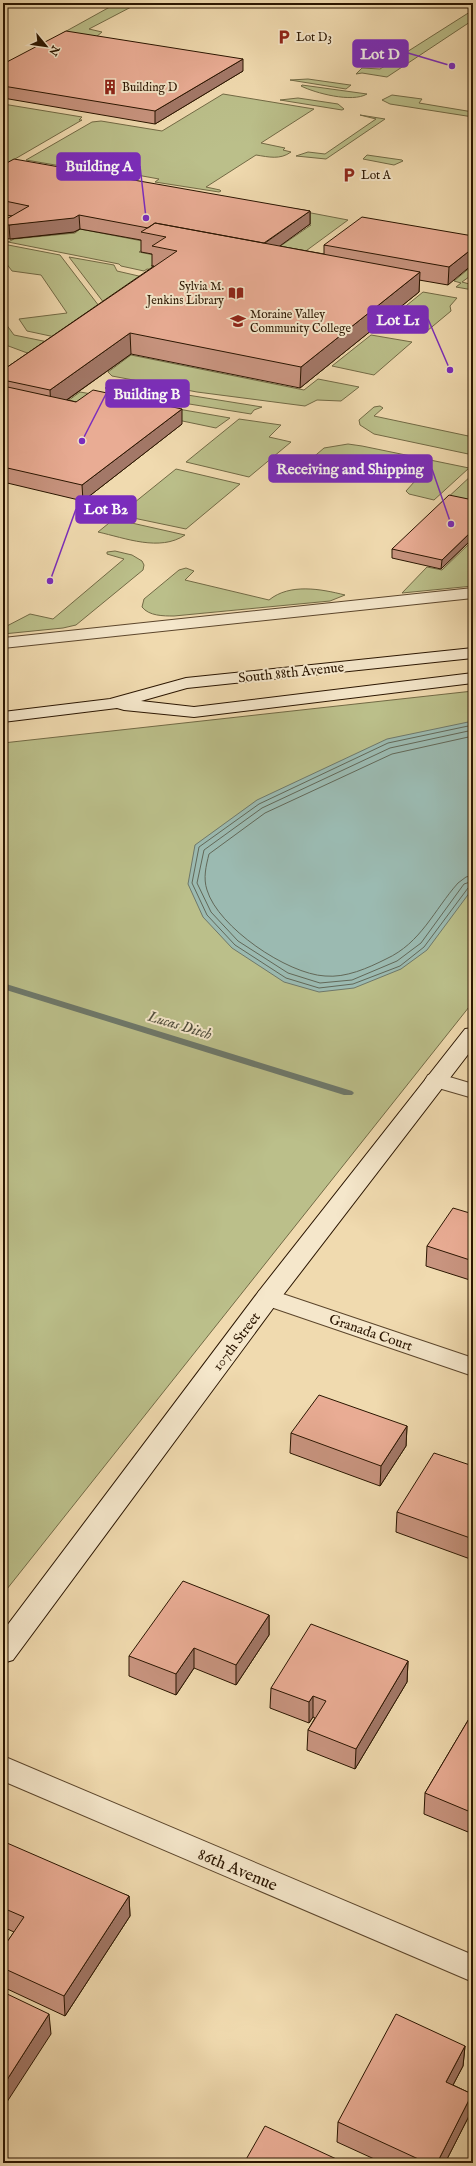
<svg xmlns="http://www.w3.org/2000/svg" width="476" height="2166" viewBox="0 0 476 2166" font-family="'IM FELL English',serif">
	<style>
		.green { fill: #bbbf8a; stroke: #726a45 }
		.water { fill: #9bbab1; stroke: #6e786a }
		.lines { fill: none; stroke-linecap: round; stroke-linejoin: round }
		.shore { stroke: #626858; stroke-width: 1 }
		.stream { fill: #6e786a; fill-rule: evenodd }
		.street-casing { stroke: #5c462c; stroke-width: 2 }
		.secondary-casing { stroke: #2a1500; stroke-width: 2 }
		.street { fill: #f5e7cb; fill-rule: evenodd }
		.secondary { fill: #f5e7cb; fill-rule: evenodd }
		.wall { fill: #c8947f; stroke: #2a1500 }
		.shaded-wall { fill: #a37868; stroke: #2a1500 }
		.building { fill: #e9ac94; stroke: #2a1500 }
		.labels { text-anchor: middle; stroke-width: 4; stroke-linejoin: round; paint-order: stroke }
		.far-poi-label { font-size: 12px; fill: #2a1500; stroke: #f5e7cb; text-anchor: start }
		.street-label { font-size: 14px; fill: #2a1500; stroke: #f5e7cb }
		.water-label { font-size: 15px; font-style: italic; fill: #524f3e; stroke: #f5e7cb }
		.near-street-label { font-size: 17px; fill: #2a1500; stroke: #f5e7cb }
		.leader { fill: none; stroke: #7b2cbf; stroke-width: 1.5 }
		.callout-dot { fill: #7b2cbf; stroke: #f5e7cb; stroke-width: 1.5 }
		.callout { fill: #7b2cbf; stroke: #7b2cbf; stroke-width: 1.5 }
		.callout-label { font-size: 15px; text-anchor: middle; font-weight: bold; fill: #fff }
	</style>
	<rect width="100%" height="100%" fill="#f0daaf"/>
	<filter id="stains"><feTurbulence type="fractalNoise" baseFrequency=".005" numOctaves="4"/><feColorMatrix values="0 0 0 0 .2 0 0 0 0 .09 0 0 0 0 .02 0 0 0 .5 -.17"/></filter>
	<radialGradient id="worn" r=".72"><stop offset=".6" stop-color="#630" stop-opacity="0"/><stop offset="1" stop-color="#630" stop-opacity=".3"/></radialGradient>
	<!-- green -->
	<path class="green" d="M117,3h39l-9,4 -14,-1 -44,23 13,3 -6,5 -35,-3z
		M473,10v10l-86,57 -25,-4 -6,1 6,-6 18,1z
		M308,79l42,6h1l-5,4 -56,-9z
		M302,85l65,9c-15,9 -52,-1 -66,-8z
		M223,94l91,15 -53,34 24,5 -2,2 8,2c-11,8 -22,5 -35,3l-50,32 14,3 1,1 -2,1 -64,-10 4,-3 -22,-4 -6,3 -105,-18 66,-38 9,-1 61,10z
		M392,95l30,4 -3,4 54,9v5l-83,-13 -8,-4z
		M298,98l40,6 6,5 -2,1 -62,-10z
		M3,104l79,13 -3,3h3l-74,43 -5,-1z
		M360,115l25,4 -59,40 -30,-3 12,-4 17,2 51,-35z
		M367,155l35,5 1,1 -9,4 -31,-6z
		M306,212l42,8 -53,39 -26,-5 42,-29 -25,-5z
		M80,229l73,14 -14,9 25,5 -13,9 6,2 -4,2 -6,-1 -3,2 -23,-5 -2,-2 -111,-22 6,-3 61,-6z
		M3,244l57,11 39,51 -44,31 -28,-6 -8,-12 48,-6 -26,-38 -29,-4 -9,-12z
		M69,257l45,8 3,6 26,6 -39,26z
		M473,265v9l-11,8 11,3v5l-17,-3 5,-4 -7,-2z
		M423,292l34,6 -7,8 1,5 -24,20 -42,-8z
		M3,320l11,15 34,7 -18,12 -27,-10z
		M371,335l41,7 -38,33 -42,-9z
		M131,355l173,35 14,-11 41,8 -18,14 -24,-1 -12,6 -108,-14 -85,-16 -4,-4z
		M109,384h10l143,23 -8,3 -3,4 -142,-23 -4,-3z
		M80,392l150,26 -14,10 -72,-15 -90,-2z
		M380,406l3,2 -9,8 99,21v18l-99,-21 -14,-9 -1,-5 15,-13z
		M239,419l42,6 -12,12 22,5 -42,35 -63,-15z
		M348,444l14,2 107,22 -35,32 -25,-6 -3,-3 9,-10 -91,-20 -8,7 -13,-2 21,-18z
		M176,469l64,15 -54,45 -67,-14z
		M473,474v33l-29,-6z
		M114,519l71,16c-25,17 -60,3 -87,-3z
		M473,540v46l-71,7 25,-26 15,3z
		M115,551l17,4 10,6 2,4 -1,5 -67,55 -13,3 -60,6v-6l27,-14 23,5 71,-60 -17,-5v-2z
		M186,568l8,3 -9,9 84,20c21,-17 52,-11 76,-5l-15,6 -156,15c-11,0 -25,0 -32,-9l2,-8 35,-29z
		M473,691v311l-470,592v-851z"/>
	<!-- water -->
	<path class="water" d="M473,721v167l-46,62 -26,19 -47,19 -35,4 -35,-10 -52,-34 -29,-31 -15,-33 7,-39 62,-45 130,-61z"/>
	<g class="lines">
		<!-- shore -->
		<path class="shore" d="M473,725l-85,18 -129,61 -60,43 -7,36 15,32 28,30 51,33 33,10 34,-4 47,-18 24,-19 44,-59 5,-2
			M473,730l-83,18 -128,60 -58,42 -7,33 14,29 27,29 50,32 32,10 32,-3 45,-19 24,-18 43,-59 9,-3
			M473,736l-81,18 -127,59 -56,41c-3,12 -6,24 -2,36 11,37 80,84 118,86 21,2 43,-8 61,-17 35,-16 48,-49 72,-76l8,-6 7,-2"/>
		<!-- stream -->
		<path class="stream" d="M3,983l349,108 2,2 -2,2h-8l-341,-106z"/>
		<!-- street casing -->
		<g class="street-casing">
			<path id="street" d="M473,588v10l-470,50v-10z
				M436,1073l37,11v14l-45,-13 -3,-5 3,-5z
				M268,1289l205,69v18l-214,-73 -3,-6 3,-6z
				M3,1756l470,199v27l-470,-201z"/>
		</g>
		<!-- secondary casing -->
		<g class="secondary-casing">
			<path id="secondary" d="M473,648v10l-286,30 -46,13 53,6 279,-34v10l-279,34 -70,-7 -7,-2 -114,14v-10l107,-13 76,-21z
				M473,1028v20l-196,255 -264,357 -10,3v-32l256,-340 206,-262z"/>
		</g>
		<!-- street -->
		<use href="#street" class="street"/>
		<!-- secondary -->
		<use href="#secondary" class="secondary"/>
	</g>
	<!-- wall -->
	<path class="wall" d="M3,64l240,7 -88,53 -152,-26z
		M3,165l307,46v13l-31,22 45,8v-9l149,-9 -25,49 -29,-5v12l-119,96 -169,-34 -64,46 115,24 -99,77 -80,-19v-112l151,-104h-2v-12l-11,-2v-12l-61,-11 -6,3 -64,7 -7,-1v-17l9,-5 -6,-1z
		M473,500v38l-32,31 -49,-11v-9z
		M473,1214v67l-47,-15 1,-20z
		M407,1426l-1,20 -26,40 -90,-33 1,-20z
		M473,1466v94l-77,-28 1,-20z
		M269,1615v20l-33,50 -42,-17 -18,27 -47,-19v-20z
		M408,1661l-1,21 -52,87 -48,-19 1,-20 7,-12 -2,-1 -4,6 -39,-15 1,-20z
		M473,1712v122l-49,-20 1,-21z
		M3,1848l126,48 1,20 -65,100 -62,-29v-39l11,-16 -11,-5z
		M465,2046l-2,20 -10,19 19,9 -2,20 -25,49h-62l-46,-21 1,-20z"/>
	<!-- shaded-wall -->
	<path class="shaded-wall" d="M243,59v12l-88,53v-13z
		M5,201l1,14 -3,1v-14z
		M310,211v13l-52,38v-14z
		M79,215l1,14 -6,3 -64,7 -1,-14z
		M473,248v16l-25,21 1,-18z
		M420,272l-1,20 -119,96 1,-21z
		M130,333l1,21 -80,57 -1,-21z
		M182,409v15l-99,77 -1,-16z
		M473,530v8l-32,31 1,-9z
		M407,1426l-1,20 -26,40 1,-20z
		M269,1615v20l-33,50v-20z
		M194,1648v20l-18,27v-21z
		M408,1661l-1,21 -52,87 1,-20z
		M313,1696v21l-4,6v-21z
		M129,1896l1,20 -65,100 -1,-20z
		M49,2014l2,20 -48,74v-22z
		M465,2046l-2,20 -19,36 2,-20z
		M472,2094l-2,20 -25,49h-8z"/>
	<!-- building -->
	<path class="building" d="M66,31l177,28 -88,52 -152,-25v-22z
		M14,159l296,52 -46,32 -109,-20 -7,5 -69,-13 -5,3 -65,7 -6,-1v-3l26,-15 -24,-5 -2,1v-37z
		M362,217l111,19v12l-24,19 -125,-22z
		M155,223l265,49 -119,95 -171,-34 -80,57 -47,-10v-10l174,-119 -25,-5 14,-9 -25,-5z
		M3,386l73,16 17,-12 89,19 -100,76 -79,-18z
		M449,495l24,5v30l-31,30 -50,-11z
		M453,1208l20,6v47l-46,-15z
		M319,1395l88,31 -26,40 -90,-33z
		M434,1453l39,13v73l-76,-27z
		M183,1581l86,34 -33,50 -42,-17 -18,26 -47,-18z
		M311,1624l97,37 -52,88 -48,-19 18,-29 -13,-5 -4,6 -38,-14z
		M473,1712v101l-48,-20z
		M7,1843l122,53 -65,100 -61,-28v-20l21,-31 -21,-9v-60z
		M3,1992l46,22 -46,72z
		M396,2014l69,32 -19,36 26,12 -35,69h-10l-89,-41z
		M265,2126l80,37h-101z"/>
	<!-- icons -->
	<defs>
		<g id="parking-bare" transform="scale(1.2)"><path d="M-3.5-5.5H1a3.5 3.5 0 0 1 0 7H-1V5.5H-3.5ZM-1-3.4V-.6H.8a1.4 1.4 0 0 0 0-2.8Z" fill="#8f2418" stroke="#f5e7cb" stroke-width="2.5" paint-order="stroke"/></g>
		<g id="building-bare" transform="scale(1.2)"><path d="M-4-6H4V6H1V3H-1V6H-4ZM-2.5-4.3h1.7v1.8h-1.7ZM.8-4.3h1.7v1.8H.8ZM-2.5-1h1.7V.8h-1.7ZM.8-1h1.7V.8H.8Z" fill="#8f2418" stroke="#f5e7cb" stroke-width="2.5" paint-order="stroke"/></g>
		<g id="library-bare" transform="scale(1.2)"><path d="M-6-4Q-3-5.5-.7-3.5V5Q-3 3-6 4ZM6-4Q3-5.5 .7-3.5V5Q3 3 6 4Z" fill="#8f2418" stroke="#f5e7cb" stroke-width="2.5" paint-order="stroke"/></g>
		<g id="university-bare" transform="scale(1.2)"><path d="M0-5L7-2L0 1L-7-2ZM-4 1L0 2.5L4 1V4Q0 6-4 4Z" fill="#8f2418" stroke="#f5e7cb" stroke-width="2.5" paint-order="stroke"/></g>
	</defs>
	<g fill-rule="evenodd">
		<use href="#parking-bare" x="284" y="37"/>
		<use href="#building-bare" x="110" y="87"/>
		<use href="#parking-bare" x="349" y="175"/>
		<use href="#library-bare" x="236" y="293"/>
		<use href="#university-bare" x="238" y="321"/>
	</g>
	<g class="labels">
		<!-- far-poi labels -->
		<g class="far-poi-label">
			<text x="296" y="41">Lot D3</text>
			<text x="122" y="91">Building D</text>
			<text x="361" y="179">Lot A</text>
			<text x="224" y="290" text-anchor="end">Sylvia M.<tspan x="224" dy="14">Jenkins Library</tspan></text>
			<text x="250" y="318">Moraine Valley<tspan x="250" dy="14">Community College</tspan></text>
		</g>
		<!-- street labels -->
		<g class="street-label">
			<text transform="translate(291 672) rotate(-6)" y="5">South 88th Avenue</text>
			<text transform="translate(371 1332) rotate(19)" y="5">Granada Court</text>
			<text transform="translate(236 1341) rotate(-53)" y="5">107th Street</text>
		</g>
		<!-- water labels -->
		<g class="water-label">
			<text transform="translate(180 1025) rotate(17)" y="5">Lucas Ditch</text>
		</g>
		<!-- near-street labels -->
		<g class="near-street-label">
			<text transform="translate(238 1869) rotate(23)" y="6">86th Avenue</text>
		</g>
	</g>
	<!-- callouts -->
	<path class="leader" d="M452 66L408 53M146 218L140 166M450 370L428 319M82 441L106 394M451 524L432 469M50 581L76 509"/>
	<g class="callout-dot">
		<circle cx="452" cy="66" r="4"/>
		<circle cx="146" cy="218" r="4"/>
		<circle cx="450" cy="370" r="4"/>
		<circle cx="82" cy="441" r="4"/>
		<circle cx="451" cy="524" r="4"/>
		<circle cx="50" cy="581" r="4"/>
	</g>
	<g class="callout">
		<rect x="353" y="40" width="55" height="27" rx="4"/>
		<rect x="57" y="153" width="83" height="27" rx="4"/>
		<rect x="368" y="306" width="60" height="27" rx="4"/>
		<rect x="106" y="380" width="83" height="27" rx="4"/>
		<rect x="269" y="455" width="163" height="27" rx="4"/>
		<rect x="76" y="496" width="60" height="27" rx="4"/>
	</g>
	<g class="callout-label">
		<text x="380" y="59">Lot D</text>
		<text x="99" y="171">Building A</text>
		<text x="398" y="325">Lot L1</text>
		<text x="147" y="399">Building B</text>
		<text x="350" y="474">Receiving and Shipping</text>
		<text x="106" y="514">Lot B2</text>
	</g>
	<!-- margin -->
	<rect width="476" height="2166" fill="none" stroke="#f0daaf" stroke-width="16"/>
	<rect x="4" y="4" width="468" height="2158" fill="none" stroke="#2a1500" stroke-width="2"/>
	<rect x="8" y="8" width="460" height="2150" fill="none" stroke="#2a1500"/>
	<!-- north arrow -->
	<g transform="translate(46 46) rotate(119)" stroke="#f5e7cb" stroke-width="3" paint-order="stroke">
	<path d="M0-3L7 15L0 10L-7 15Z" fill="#2a1500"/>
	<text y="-6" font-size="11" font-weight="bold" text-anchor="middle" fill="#2a1500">N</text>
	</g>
	<rect width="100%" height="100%" filter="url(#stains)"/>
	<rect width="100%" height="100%" fill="url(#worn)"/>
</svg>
